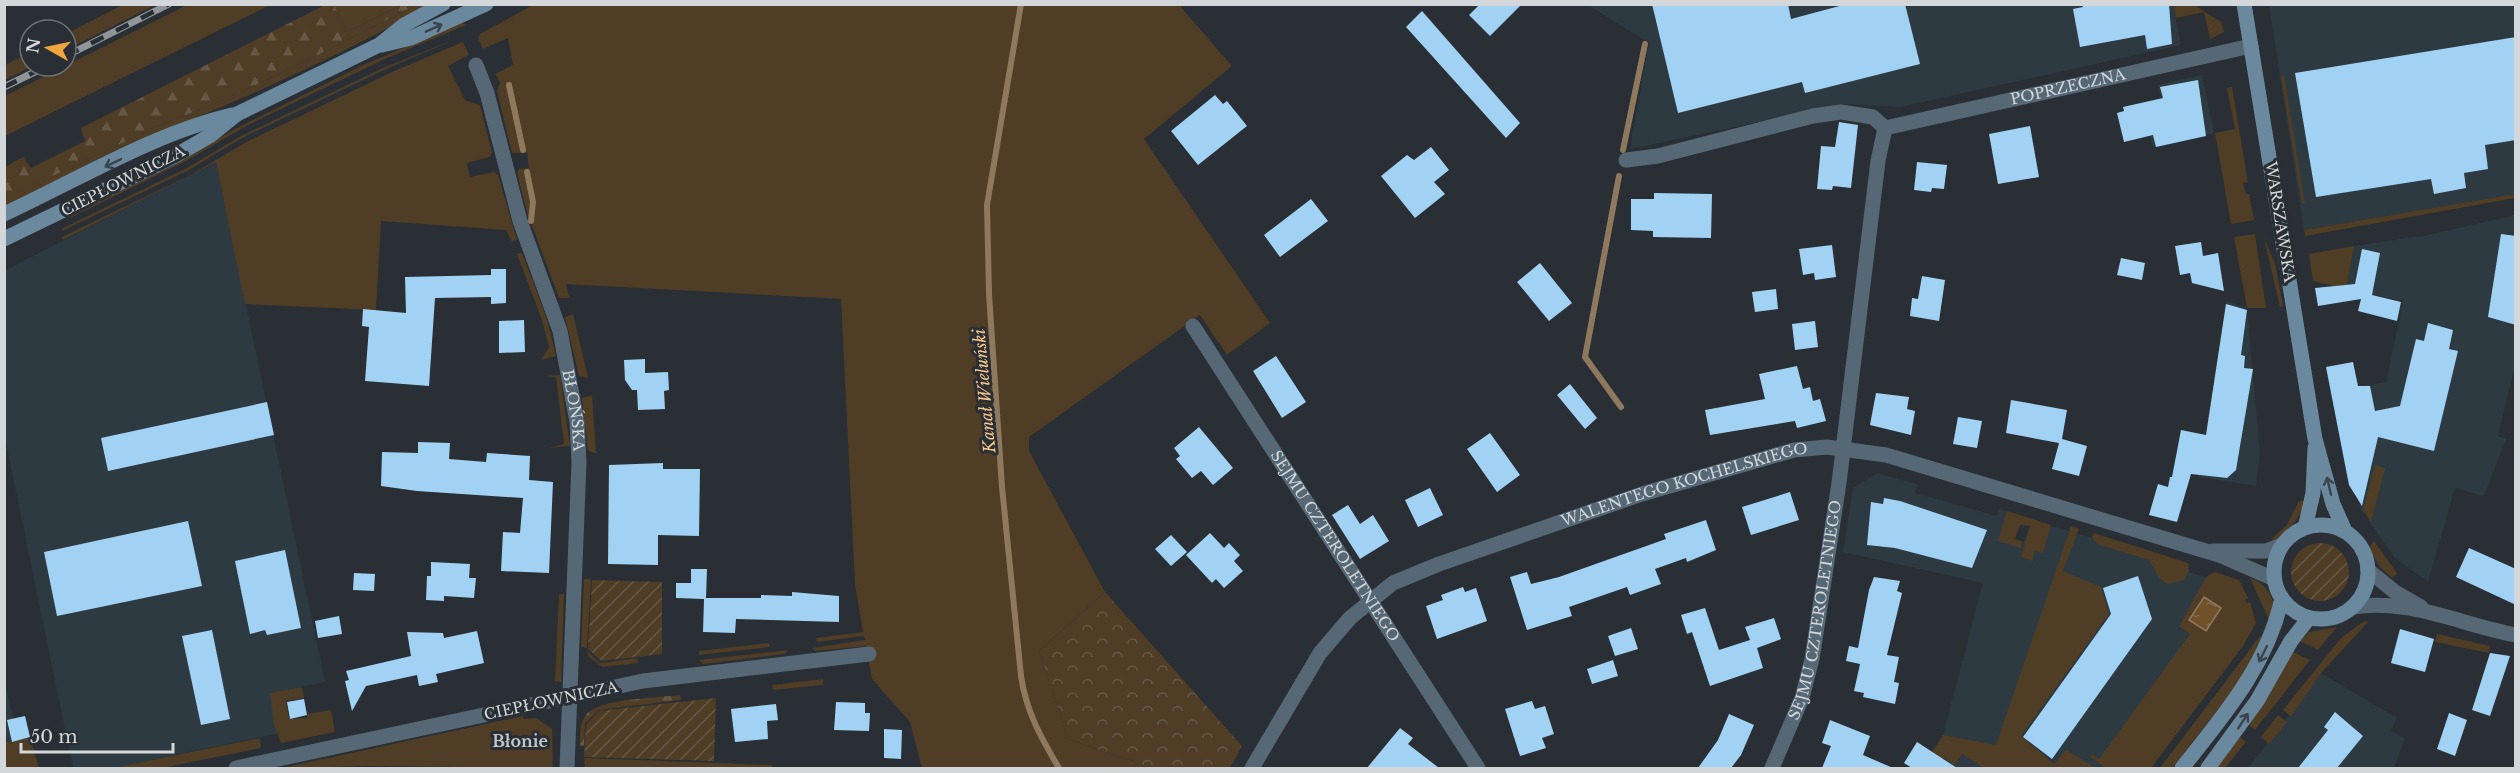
<svg xmlns="http://www.w3.org/2000/svg" width="2520" height="773" viewBox="0 0 2520 773" font-family="'Libre Baskerville',serif">
	<style>
		.built { fill: #2e3a42 }
		.grass { fill: #4f3d26 }
		.forest { fill: url(#forest-firs) }
		.park { fill: url(#park-crowns) }
		.garden { fill: url(#garden-furrows) }
		.water { fill: url(#water-ripples); stroke: #8e795e; stroke-width: 1.5 }
		.lines { fill: none; stroke-linecap: round; stroke-linejoin: round }
		.stream { stroke: #8e795e; stroke-width: 6 }
		.building { fill: #a2d2f3 }
		.street { stroke: #566876; stroke-width: 15 }
		.secondary { stroke: #6b899e; stroke-width: 15 }
		.rail-casing { stroke: #919599; stroke-width: 7 }
		.rail { stroke: #292f34; stroke-width: 4.5; stroke-dasharray: 14; stroke-linecap: butt }
		.oneway { stroke: #3a464e }
		.labels { text-anchor: middle; stroke-width: 6; stroke-linejoin: round; paint-order: stroke }
		.street-label { font-size: 15px; fill: #d3d7d9; stroke: #292f34 }
		.water-label { font-size: 16px; font-style: italic; fill: #fcc88a; stroke: #292f34 }
		.neighbourhood-label { font-size: 16px; font-weight: bold; fill: #bfc6cc; stroke: #292f34 }
	</style>
	<defs>
		<pattern id="forest-firs" width="22" height="20" patternUnits="userSpaceOnUse" patternTransform="scale(1.5)"><rect width="22" height="20" fill="#4f3d26"/><path d="M5 1l3.5 6h-7zM16 11l3.5 6h-7z" fill="#675845"/></pattern>
		<pattern id="park-crowns" width="20" height="18" patternUnits="userSpaceOnUse" patternTransform="scale(1.5)"><rect width="20" height="18" fill="#4f3d26"/><path d="M2 6a3 3 0 1 1 6 0M12 15a3 3 0 1 1 6 0" fill="none" stroke="#675845"/></pattern>
		<pattern id="garden-furrows" width="10" height="10" patternUnits="userSpaceOnUse" patternTransform="scale(1.5)"><rect width="10" height="10" fill="#4f3d26"/><path d="M-1 1l2-2M0 10L10 0M9 11l2-2" fill="none" stroke="#675845"/></pattern>
		<pattern id="water-ripples" width="26" height="14" patternUnits="userSpaceOnUse" patternTransform="scale(1.5)"><rect width="26" height="14" fill="#70512a"/><path d="M2 4q2-2 4 0t4 0M15 11q2-2 4 0t4 0" fill="none" stroke="#846948"/></pattern>
	</defs>
	<rect width="100%" height="100%" fill="#292f34"/>
	<!-- built -->
	<path class="built" d="M1588,5h585l8,40 -281,62 -56,-3 -214,45 19,-106z
		M2269,5h246v189l-211,36z
		M2202,75l12,58 -61,14 -3,-11 18,-5 -10,-46z
		M216,162l109,520 -53,11 8,40 -167,35h-40l-68,-330 -1,-167z
		M2515,215v150l-17,71 8,3 -22,57 -29,-8 -27,94 -34,-25 -33,-48 -15,-46 -15,-71 55,-10 17,-81 -57,-12 8,-43 74,-11z
		M2226,301l21,7 13,146 -4,32 -57,-9z
		M1877,473l40,11 -2,9 82,23 2,-7 24,8 -8,22 9,3 8,-22 124,37 25,13 25,7 9,-5 -74,196h-219l21,-33 40,-152 -140,-31 10,-64z
		M2321,673l76,45 -6,13 14,7 -11,30h-146z
		M4,678l9,40 12,-2 5,21 -25,6z"/>
	<!-- grass -->
	<path class="grass" d="M124,4l31,1 -89,45v-16z
		M535,4l644,1 53,61 -88,73 126,184 -43,32 -27,-40 -171,122v14l76,141 -66,59 29,88 71,24 4,5h-221l-12,-46 -38,-43 -6,-33 -51,5 -3,-3 53,-8 -1,-4 -47,6 -1,-4 47,-6 -8,-48 -14,-285 -275,-15 3,14h-10l-32,-86 -10,-39 2,-4 10,-1 -2,-15h-15l-15,-62 3,-8 -5,-9 18,-9 -5,-27 -25,11 -5,-11 2,-4z
		M187,5h83l-265,131v-40z
		M334,5h67l-54,27z
		M416,5h14c-87,49 -178,91 -271,127 -51,19 -106,51 -154,76l-1,-9 151,-72 61,-24 68,-31z
		M2173,5h21l27,17 3,10 -14,7 -6,-27 -28,6z
		M462,23l4,2 -79,33 -139,67 -62,36 -118,58 7,-8 96,-44 60,-36 132,-66z
		M458,38l-74,32 -144,69 -51,31 -127,61 1,-3 124,-60 52,-31 144,-69z
		M463,42l6,13 -21,11 17,34 15,5 12,48 -2,4 -23,6 3,14 24,-5 4,3 19,65 -5,2 -6,-12 -125,-9 -5,89 -131,-6 -29,-142 -153,78 -1,-3 130,-63 54,-32 148,-71z
		M30,52v14h3l-28,14v-15z
		M2284,75l21,129 -3,-1 -21,-126z
		M2232,87l16,95 -5,1 3,11h3l5,26 -23,4 -16,-91 20,-4 -8,-41z
		M2515,194v4l-210,38 -1,-6z
		M2255,234l11,74h-19l-13,-71z
		M2264,238l11,26 8,42 -3,1z
		M2354,246l-8,43 -33,-8 -4,-27z
		M522,253l25,66 9,37 -15,4 8,-13 -7,-27 -25,-66z
		M573,314l15,64 -9,-2 -14,-59z
		M560,375l10,71 -21,2 15,-4 -8,-67 -11,-1z
		M592,395l4,58 -8,-2 -6,-53z
		M2375,465l10,3 -14,54 -8,-12z
		M2299,501h7c-7,17 -16,30 -33,40l-1,-3 15,-13z
		M2007,511l44,14 -8,28 -9,-2 -1,10 -12,-4 9,-31 -10,-1 -5,14 7,3 -1,6 -23,-7z
		M2071,526l8,3 -16,42 38,16 8,27 -88,122 33,28 12,-14 30,18h-112l-22,-14 -7,11 -11,-7 -7,10h-15l21,-33 53,10z
		M2094,533l94,30 1,8 -5,9 -17,4 -8,-6 -10,-18 -52,-16 -5,-7z
		M2374,541l23,32 -5,5 -12,-11 -11,-19z
		M2215,572l24,8 9,18 -3,2 2,3 3,-1 6,21 -13,23 -92,122h-45l-16,-11 2,-3 7,5 91,-125 -11,-8 27,-49z
		M2250,578c16,6 21,14 25,31l-6,11z
		M584,579h7l-4,69 -6,-1z
		M559,594h5l-3,88 -6,-1z
		M2364,621l4,1 -47,51 -30,44 -8,-7 58,-72z
		M2337,627l-19,23 -18,-9 9,-9z
		M2437,634l53,12 -1,7 -54,-11z
		M2260,636l2,2 -21,42 -69,88h-12z
		M769,643l1,4 -71,8v-4z
		M586,650l14,13 37,-5 1,5 -36,4 -14,-11z
		M788,650l-3,4 -82,10 -4,-4z
		M2293,652l17,8 -55,70 -6,-5z
		M823,679v6l-50,5 -1,-5z
		M302,687l2,11 -18,3 3,18 18,-1v-4l24,-4 4,22 -54,11 -7,-18 -4,-32z
		M2278,715l9,7 -18,22 -8,-7z
		M523,716l1,3 12,-1 16,11 1,39 -182,-2 -89,2z
		M30,737l9,31h-34l-1,-25z
		M2240,737l6,5 -21,26h-10z
		M260,738l1,10 -99,20h-49z
		M584,758l188,7v3h-187z"/>
	<!-- forest -->
	<path class="forest" d="M325,5h9l13,27 54,-27h15l-132,67 -68,31 -61,24 -150,72v-32l18,-10 8,11 54,-27 -4,-13z
		M680,695l1,5 -83,10 -13,14 -1,22h-4c0,-11 -1,-22 6,-31 12,-17 73,-17 94,-20z"/>
	<!-- park -->
	<path class="park" d="M1105,592l137,154 -12,22h-87l-4,-5 -71,-24 -29,-88z"/>
	<!-- garden -->
	<path class="garden" d="M2291 572a29 29 0 1 1 58 0a29 29 0 1 1-58 0Z
		M592,580l70,2v72l-61,7 -13,-12z
		M716,698l-2,63 -130,-4 2,-32 12,-14z"/>
	<!-- water -->
	<path class="water" d="M2204,597l17,11 -15,23 -17,-11z"/>
	<g class="lines">
		<!-- stream -->
		<path class="stream" d="M1021,4l-34,201 2,89 13,193 19,189c5,35 20,62 38,92
			M509,85l14,65
			M1623,150l22,-106
			M527,172l6,30 -2,19
			M1619,176l-34,181 36,50"/>
	</g>
	<!-- building -->
	<path class="building" d="M1480,4h42l-32,32 -21,-21z
		M1652,4h136l3,15 56,-15h58l15,60 -115,29 -3,-11 -124,31z
		M2082,4h87l3,40 -25,5 -2,-14 -65,12 -7,-38 10,-2z
		M1422,11l98,112 -14,15 -100,-111z
		M2516,37v103l-31,5 3,24 -24,4 2,15 -32,6 -3,-15 -115,18 -21,-124z
		M2198,80l8,56 -50,11 -3,-12 -29,7 -7,-29 7,-2 -1,-4 40,-9 -3,-11z
		M1215,95l8,9 4,-3 20,25 -49,39 -27,-34z
		M1839,122l19,3 -7,63 -18,-2 -1,4 -15,-1 4,-43 14,1z
		M2030,126l9,51 -41,7 -9,-50z
		M1431,147l18,23 -15,12 11,12 -30,24 -34,-42 26,-21 7,5z
		M1917,162l30,3 -3,24 -12,-1 -1,4 -17,-2z
		M1654,193l58,1 -1,44 -58,-1v-6l-22,-1v-31h23z
		M1311,199l17,22 -48,36 -16,-22z
		M2501,234l15,2v89l-28,-8z
		M2201,242l2,14 15,-3 6,38 -32,-8 -2,-10 -10,2 -5,-29z
		M1832,245l4,32 -21,3 -1,-7 -11,2 -4,-26z
		M2362,249l18,4 -8,42 29,7 -4,19 -39,-10 3,-12 -43,7 -3,-18 40,-4z
		M2121,258l24,5 -3,17 -25,-5z
		M1540,263l32,40 -23,18 -32,-39z
		M491,269h15v34l-15,1v-7l-56,1 -6,88 -64,-5 4,-54 -7,-1 1,-17 43,4 -1,-36 86,-2z
		M1922,276l23,4 -6,41 -29,-5 2,-18 6,1z
		M1776,289l2,20 -23,3 -3,-20z
		M2226,304l21,6 -6,45 4,1 -1,12 9,1 -17,101 -9,8 -36,-4 -14,48 -28,-7 9,-31 10,3 2,-10h2l9,-47 25,5z
		M524,320l1,32 -26,1v-32z
		M1815,321l3,26 -23,3 -3,-26z
		M2428,323l25,7 -4,19 9,2 -24,100 -56,-14 -16,69 -13,-21 -23,-118 27,-5 5,24h12l5,25 25,-5 16,-67 8,2z
		M1276,356l30,46 -24,16 -29,-47z
		M645,359v14l23,-1 1,18 -5,1 1,18 -27,1 -1,-20h-5l-7,-10 -1,-20z
		M1797,366l6,23 7,-2 3,14 7,-2 6,22 -29,7 -2,-7 -85,14 -5,-25 60,-11 -6,-25z
		M1570,384l27,34 -12,11 -28,-34z
		M1876,393l33,4 -2,12 8,2 -4,24 -41,-10z
		M2011,400l56,10 -5,29 25,7 -8,30 -27,-7 7,-26 -53,-10z
		M267,402l7,33 -166,36 -7,-33z
		M1958,417l24,4 -5,27 -24,-4z
		M1199,427l34,41 -20,17 -12,-14 -9,7 -16,-19 4,-3 -6,-8z
		M1490,433l30,42 -23,17 -30,-43z
		M418,442l32,1 -1,16 37,3 1,-9 43,3 -1,24 24,2 -4,91 -48,-2 2,-39 17,1 3,-35 -106,-7 -36,-5 1,-34 36,1z
		M663,463v6h37l-1,67 -41,-1v30l-50,-1 1,-99z
		M1430,488l13,27 -25,12 -13,-27z
		M1790,492l9,28 -48,15 -9,-28z
		M1884,498l16,3 87,29 -15,38 -77,-20 -28,-3 4,-43 12,2z
		M1348,505l12,19 13,-9 16,26 -29,18 -28,-44z
		M1706,520l10,30 -29,12 -1,-4 -31,11 6,15 -31,11 -3,-8 -58,20 3,9 -45,14 -17,-53 17,-5 4,12 28,-7 107,-38 -2,-5z
		M188,521l14,65 -145,30 -13,-64z
		M1210,533l14,15 5,-5 11,12 -6,6 9,10 -19,17 -8,-9 -4,4 -26,-28z
		M1171,535l16,17 -16,14 -16,-17z
		M2469,548l47,21v36l-60,-28z
		M285,550l16,78 -34,7 -2,-5 -15,4 -15,-73z
		M431,562l39,2 -1,14h7l-2,20 -30,-2v5l-18,-1 1,-24h4z
		M691,569h16l-1,29h55v-3l31,1v-4l47,4v26l-103,-3 -1,14 -32,-1 1,-33 -28,-1v-15h15z
		M354,573l21,1 -1,17 -21,-1z
		M2138,576l14,43 -100,140 -29,-22 88,-123 -8,-26z
		M1874,577l26,4 -3,10 5,2 -15,62 12,2 -5,25 5,1 -4,21 -32,-7 1,-4 -10,-2 6,-27 -14,-3 3,-15 9,2 11,-58z
		M1463,587l2,5 11,-4 11,33 -50,18 -11,-33 17,-6 -2,-5z
		M1705,608l14,42 31,-10 -5,-13 29,-9 7,21 -24,9 6,20 -53,18 -18,-54 -5,2 -6,-19z
		M339,616l3,18 -24,4 -3,-17z
		M1631,628l7,21 -23,7 -7,-20z
		M2400,629l34,10 -9,33 -34,-9z
		M212,630l18,89 -29,6 -19,-89z
		M477,631l7,32 -48,11 2,8 -19,4 -2,-11 -51,11 -14,25 -7,-30 4,-1 -3,-9 65,-15 -4,-24 36,1 1,5z
		M2490,653l20,3 -20,60 -18,-6z
		M1613,660l5,16 -26,8 -5,-15z
		M304,699l3,16 -17,4 -3,-17z
		M1532,701l3,8 10,-3 9,28 -12,4 4,10 -26,8 -15,-47z
		M836,702l29,1v10h5l-1,18 -35,-1z
		M776,704l2,16 -11,1 1,18 -33,3 -4,-33z
		M2335,712l28,24 -26,32h-39l30,-38 -4,-3z
		M2449,713l18,7 -12,36 -18,-7z
		M1729,714l25,11 -13,30 -10,13h-33l20,-28z
		M25,716l5,21 -18,5 -5,-22z
		M1830,720l40,16 -7,19 30,13h-71l9,-22 -9,-3z
		M1400,728l13,10 -5,6 31,24h-72z
		M884,729l18,1 -1,29 -17,-1z
		M1917,742l40,26h-45l-8,-5z"/>
	<g class="lines">
		<!-- street -->
		<g class="street">
			<path id="s1" d="M476,65l11,28 33,128 40,110 17,91 2,40 -12,306"/>
			<path d="M1626,160l32,-4 155,-40 28,-4 32,5 12,11"/>
			<path id="s2" d="M1193,326l285,442"/>
			<path d="M2213,551h53l16,-6"/>
			<path d="M2368,570l27,22 26,15"/>
			<path d="M2353,607c56,-9 109,18 163,28"/>
			<path d="M236,768l407,-87 226,-27"/>
			<path id="s3" d="M1252,768l68,-115 30,-35 43,-35 46,-19 203,-70 152,-44 33,-3 59,8 333,100 55,24"/>
			<path id="s4" d="M1772,768l30,-70 10,-39 27,-176 39,-322 7,-33 366,-82"/>
		</g>
		<!-- secondary -->
		<path class="secondary" d="M2244,4l71,435 18,65 12,27
			M382,45l29,-7 75,-34
			M4,214c73,-34 151,-81 228,-99
			M4,239l169,-82 38,-22 26,-21 142,-69 25,-20 39,-21
			M2274 572a47 47 0 1 1 94 0a47 47 0 1 1-94 0Z
			M2305,528l8,-35 2,-45
			M2182,768c42,-53 85,-102 100,-170
			M2208,768l49,-67 34,-60 18,-23"/>
		<!-- rail casing -->
		<g class="rail-casing">
			<path id="rail" d="M66,56l103,-52
				M4,87l43,-21"/>
		</g>
		<!-- rail -->
		<use href="#rail" class="rail"/>
	</g>
	<!-- one-way arrows -->
	<defs><path id="oneway-shaft" d="M-6 0H5M1.5-3L5.5 0L1.5 3" fill="none" stroke-width="1.6" stroke-linecap="round" stroke-linejoin="round" transform="scale(1.5)"/></defs>
	<g class="oneway">
		<use href="#oneway-shaft" transform="translate(434 28) rotate(-24)"/>
		<use href="#oneway-shaft" transform="translate(113 163) rotate(154)"/>
		<use href="#oneway-shaft" transform="translate(2329 486) rotate(-103)"/>
		<use href="#oneway-shaft" transform="translate(2263 654) rotate(117)"/>
		<use href="#oneway-shaft" transform="translate(2243 721) rotate(-56)"/>
	</g>
	<g class="labels">
		<!-- street labels -->
		<g class="street-label">
			<text dy="5" stroke="none"><textPath href="#s4" startOffset="840">POPRZECZNA</textPath></text>
			<text transform="translate(123 181) rotate(-27)" y="5">CIEPŁOWNICZA</text>
			<text transform="translate(2280 222) rotate(81)" y="5">WARSZAWSKA</text>
			<text dy="5" stroke="none"><textPath href="#s1" startOffset="360">BŁOŃSKA</textPath></text>
			<text dy="5" stroke="none"><textPath href="#s3" startOffset="543">WALENTEGO KOCHELSKIEGO</textPath></text>
			<text dy="5" stroke="none"><textPath href="#s2" startOffset="262">SEJMU CZTEROLETNIEGO</textPath></text>
			<text dy="5" stroke="none"><textPath href="#s4" startOffset="165">SEJMU CZTEROLETNIEGO</textPath></text>
			<text transform="translate(551 701) rotate(-12)" y="5">CIEPŁOWNICZA</text>
		</g>
		<!-- water labels -->
		<g class="water-label">
			<text transform="translate(984 391) rotate(-95)" y="6">Kanał Wieluński</text>
		</g>
		<!-- neighbourhood labels -->
		<g class="neighbourhood-label">
			<text x="520" y="747">Błonie</text>
		</g>
	</g>
	<!-- border -->
	<rect width="2520" height="773" fill="none" stroke="#d3d7d9" stroke-width="12"/>
	<!-- north arrow -->
	<g transform="translate(48 48) rotate(279)"><circle r="28" fill="#292f34" stroke="#6d7276" stroke-width="1.5"/>
	<path d="M0-4.5L10 22L0 15L-10 22Z" fill="#f0a63f"/>
	<text y="-9" font-size="16" font-weight="bold" text-anchor="middle" fill="#d3d7d9">N</text>
	</g>
	<!-- scale -->
	<path d="M21 743v9h152v-9" fill="none" stroke="#d3d7d9" stroke-width="3"/>
	<text x="30" y="743" font-size="18" fill="#d3d7d9" stroke="#292f34" stroke-width="4.5" paint-order="stroke">50 m</text>
</svg>
